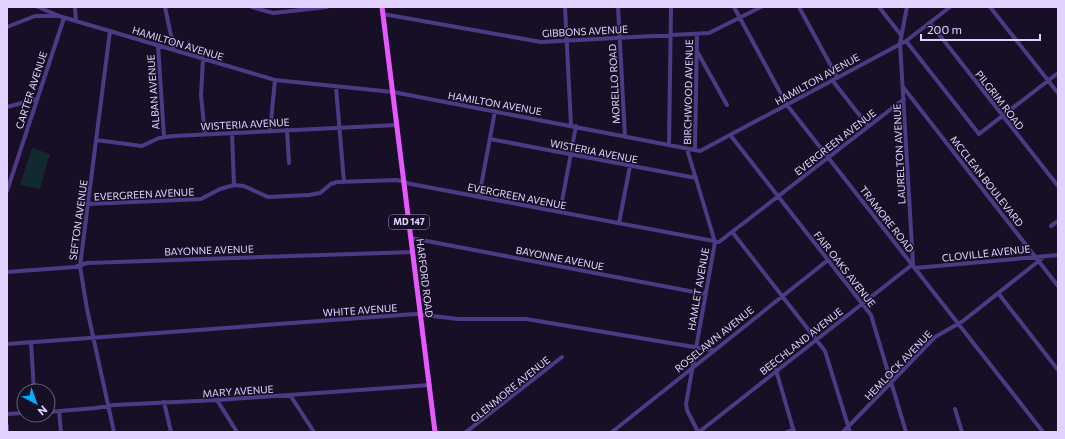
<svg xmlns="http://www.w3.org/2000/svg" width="1065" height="439" viewBox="0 0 1065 439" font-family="Commissioner,sans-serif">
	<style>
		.green { fill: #12292f }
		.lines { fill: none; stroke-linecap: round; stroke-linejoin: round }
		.minor { stroke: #4d3a84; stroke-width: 4 }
		.major { stroke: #e659ff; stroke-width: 5 }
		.labels { text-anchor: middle; stroke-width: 3; stroke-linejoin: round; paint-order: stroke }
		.shield { fill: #170f25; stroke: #a498be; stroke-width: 1 }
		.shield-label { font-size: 9px; font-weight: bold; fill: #e1d2ff }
		.street-label { font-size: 10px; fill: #e1d2ff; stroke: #170f25 }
	</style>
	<rect width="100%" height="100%" fill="#170f25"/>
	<!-- green -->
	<path class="green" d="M32,148l18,6 -10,35 -20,-4z"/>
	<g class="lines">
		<!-- minor -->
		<path class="minor" d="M38,7l19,8
			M75,7l1,14
			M165,7l9,43
			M252,7l21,6 54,-6
			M565,7l6,118
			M618,7l7,129
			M734,7l53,98 256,327
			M799,7l38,70
			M879,7l22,28
			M990,7l68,86
			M383,14l158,28 168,-9 52,-26
			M930,23l128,163
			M7,27l28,-11h24l216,64 118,12 307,59 206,-110 44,-34
			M110,31l-30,235 7,43 27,123
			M906,41l73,93 79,-61
			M158,45l6,92
			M698,53l29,52
			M203,58l-2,38 4,38
			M832,80l36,46
			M336,87l8,95
			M903,87l155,199
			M7,107l30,-8
			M287,130l2,33
			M270,131l5,-51
			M232,133l2,52
			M731,136l140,179 35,117
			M490,139l206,39
			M96,140l46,6 17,-8 14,-2 224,-11
			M669,144l2,-137
			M687,149l28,93 -29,162 1,6 11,22
			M695,150l2,-116
			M7,191l57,-173
			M479,197l16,-86
			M88,204l113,-5 19,-10 14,-4 10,1 24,11 41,-2 11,-2 11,-9 6,-2 60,-2 14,4 308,58 185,-143
			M560,212l16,-86
			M619,223l11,-57
			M1051,226l7,-5
			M733,233l92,118 25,81
			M411,238l294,56
			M915,268l143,-13
			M7,272l68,-5 12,-4 326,-11
			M998,293l60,77
			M31,342l3,49
			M7,344l408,-30 43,5h68l186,31
			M776,370l18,62
			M290,395l24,37
			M217,400l20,32
			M164,402l7,30
			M955,409l7,23
			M59,411l2,21
			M48,412l48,-4 18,-3 103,-5 213,-15
			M7,414l17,-1
			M7,425v7
			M466,432l96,-75
			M612,432l216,-172
			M699,432l214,-168 -13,-221 7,-36
			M787,432l7,-2
			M843,432l92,-95 28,-16 82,-65"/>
		<!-- major -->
		<path class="major" d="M382,7l53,425"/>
	</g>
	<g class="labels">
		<!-- shield labels -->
		<rect class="shield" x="389" y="215" width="40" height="14" rx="3"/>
		<g class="shield-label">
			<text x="409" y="225">MD 147</text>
		</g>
		<!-- street labels -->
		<g class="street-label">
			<text transform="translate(585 31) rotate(-3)" y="4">GIBBONS AVENUE</text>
			<text transform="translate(178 43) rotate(17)" y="4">HAMILTON AVENUE</text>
			<text transform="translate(817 79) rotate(-29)" y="4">HAMILTON AVENUE</text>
			<text transform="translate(614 84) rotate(-93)" y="4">MORELLO ROAD</text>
			<text transform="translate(31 90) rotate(-72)" y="4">CARTER AVENUE</text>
			<text transform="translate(153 92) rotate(-94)" y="4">ALBAN AVENUE</text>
			<text transform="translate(688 92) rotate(-89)" y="4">BIRCHWOOD AVENUE</text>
			<text transform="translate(1000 100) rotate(52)" y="4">PILGRIM ROAD</text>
			<text transform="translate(495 103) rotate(10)" y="4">HAMILTON AVENUE</text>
			<text transform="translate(245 124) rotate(-3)" y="4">WISTERIA AVENUE</text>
			<text transform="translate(835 142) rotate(-38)" y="4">EVERGREEN AVENUE</text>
			<text transform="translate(594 151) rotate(11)" y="4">WISTERIA AVENUE</text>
			<text transform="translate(899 154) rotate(-93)" y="4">LAURELTON AVENUE</text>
			<text transform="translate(987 181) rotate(52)" y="4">MCCLEAN BOULEVARD</text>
			<text transform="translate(144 194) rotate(-3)" y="4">EVERGREEN AVENUE</text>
			<text transform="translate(517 196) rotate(11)" y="4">EVERGREEN AVENUE</text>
			<text transform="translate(887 219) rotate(52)" y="4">TRAMORE ROAD</text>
			<text transform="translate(78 220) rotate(-82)" y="4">SEFTON AVENUE</text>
			<text transform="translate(209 250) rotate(-2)" y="4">BAYONNE AVENUE</text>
			<text transform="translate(986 253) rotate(-6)" y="4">CLOVILLE AVENUE</text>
			<text transform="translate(560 258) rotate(11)" y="4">BAYONNE AVENUE</text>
			<text transform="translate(845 269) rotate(52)" y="4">FAIR OAKS AVENUE</text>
			<text transform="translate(425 278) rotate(83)" y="4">HARFORD ROAD</text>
			<text transform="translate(698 289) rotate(-80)" y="4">HAMLET AVENUE</text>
			<text transform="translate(360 310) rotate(-4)" y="4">WHITE AVENUE</text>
			<text transform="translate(714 339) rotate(-39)" y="4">ROSELAWN AVENUE</text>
			<text transform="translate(801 341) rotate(-38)" y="4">BEECHLAND AVENUE</text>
			<text transform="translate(898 365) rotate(-46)" y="4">HEMLOCK AVENUE</text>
			<text transform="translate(510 389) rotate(-39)" y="4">GLENMORE AVENUE</text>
			<text transform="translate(238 391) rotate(-4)" y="4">MARY AVENUE</text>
		</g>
	</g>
	<!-- border -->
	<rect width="1065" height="439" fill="none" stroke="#e1d2ff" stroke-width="16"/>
	<!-- north arrow -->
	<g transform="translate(36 403) rotate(139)"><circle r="19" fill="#170f25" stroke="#685d7c"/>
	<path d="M0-3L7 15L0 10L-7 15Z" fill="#00abfd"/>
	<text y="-6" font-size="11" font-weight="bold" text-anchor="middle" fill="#e1d2ff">N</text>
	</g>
	<!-- scale -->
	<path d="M921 34v6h119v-6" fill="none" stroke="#e1d2ff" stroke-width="2"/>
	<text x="927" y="34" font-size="12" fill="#e1d2ff" stroke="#170f25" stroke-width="3" paint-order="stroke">200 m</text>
</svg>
